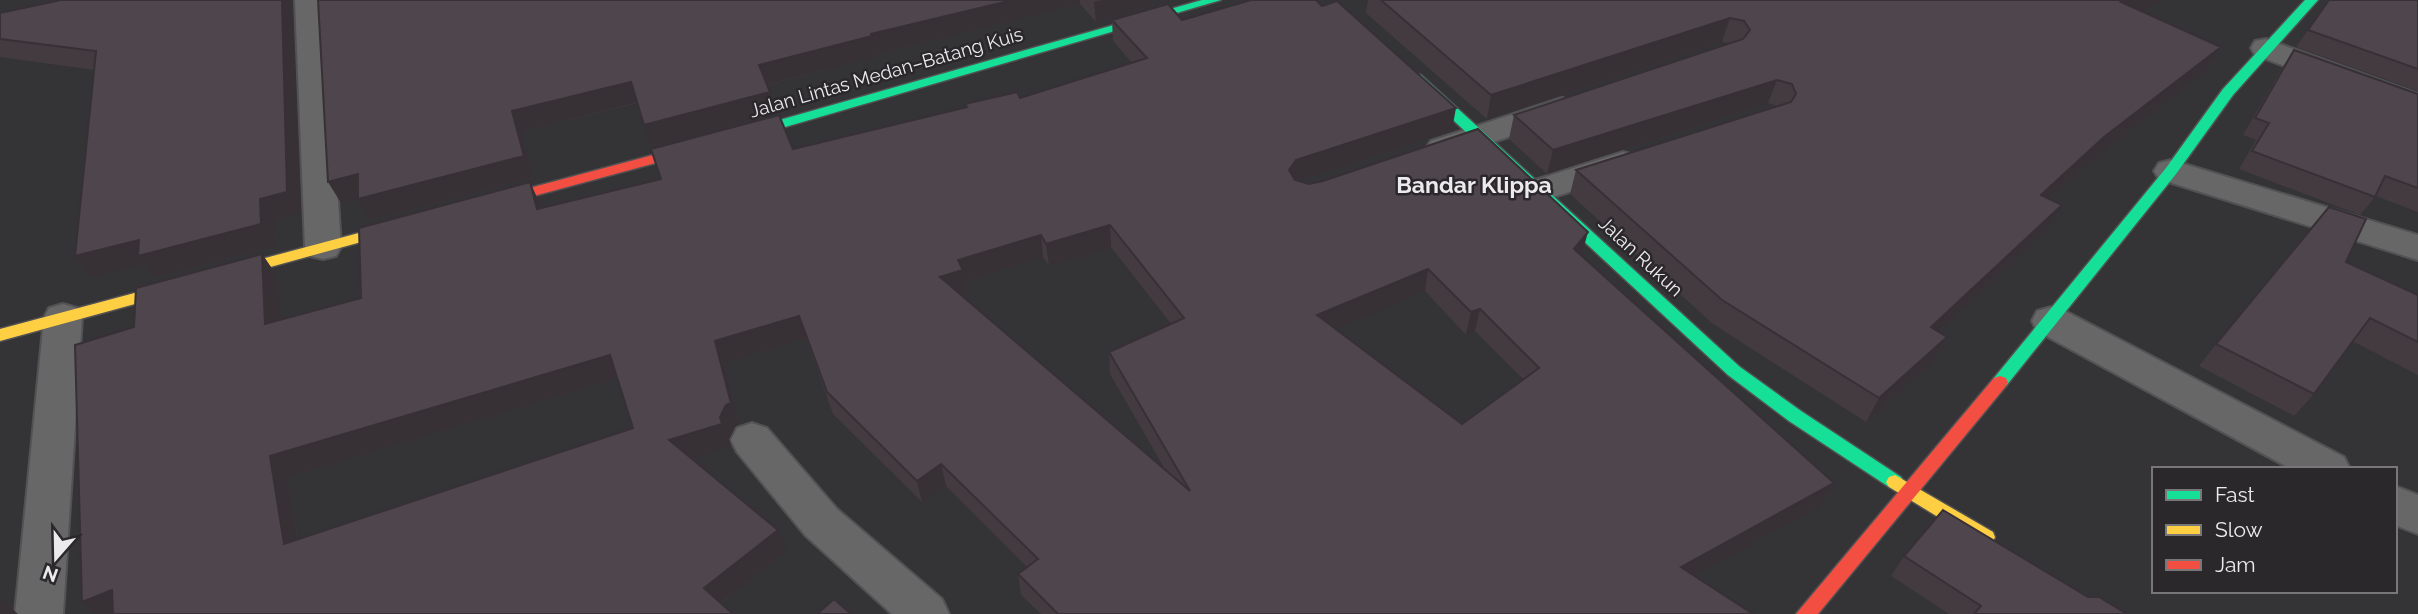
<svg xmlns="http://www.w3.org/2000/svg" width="2418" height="614" viewBox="0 0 2418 614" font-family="Raleway,sans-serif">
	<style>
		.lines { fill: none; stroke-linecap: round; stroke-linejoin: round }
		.street-casing { stroke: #525153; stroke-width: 4 }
		.fast-casing { stroke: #525153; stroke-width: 3 }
		.slow-casing { stroke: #525153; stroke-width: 3 }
		.jam-casing { stroke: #525153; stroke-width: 3 }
		.street { fill: #686768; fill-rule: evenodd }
		.fast { fill: #16e098; fill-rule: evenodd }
		.slow { fill: #ffcf43; fill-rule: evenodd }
		.jam { fill: #f24e42; fill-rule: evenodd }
		.wall { fill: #443b41; fill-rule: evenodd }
		.shaded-wall { fill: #373035 }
		.building { fill: #4f454c; stroke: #373035; stroke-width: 2; fill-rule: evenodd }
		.labels { text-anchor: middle; stroke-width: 5; stroke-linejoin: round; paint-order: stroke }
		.street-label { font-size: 19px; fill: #eceaed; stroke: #2b282c }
		.quarter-label { font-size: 23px; font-weight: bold; fill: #eceaed; stroke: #2b282c }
	</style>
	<rect width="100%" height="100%" fill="#343335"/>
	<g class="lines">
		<!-- street casing -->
		<g class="street-casing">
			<path id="street" d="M295,0h30l16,247 -5,9 -13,3 -13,-3 -5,-9z
				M2266,39l152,55v21l-163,-60 -4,-7 4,-7z
				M1562,98l12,3 4,7 -4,7 -131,44 -12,-4 -5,-7 5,-7z
				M1623,152l12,3 5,8 -5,8 -97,31 -12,-3 -6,-8 6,-8z
				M2171,160l247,75v25l-259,-81 -5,-8 5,-8z
				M63,304l14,4 5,10 -19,296h-48l29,-296 5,-10z
				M2051,307l14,4 279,146 6,12h-59l-254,-138 -5,-10 5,-10z
				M752,423l15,5 70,81 105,90 7,15h-57l-87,-79 -68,-83 -6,-12 6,-12z
				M2395,486l23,9v39l-23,-9z"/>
		</g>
		<!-- fast casing -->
		<g class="fast-casing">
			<path id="fast" d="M1202,0h19l-477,139 -5,1 -7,-4 2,-3z
				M2305,0h13l-85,95 -57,79 -170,212h-12l-2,-4 2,-4 172,-210 57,-79z
				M1416,74l5,1 319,292 61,44 100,66 3,5 -3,5 -6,2 -6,-2 -100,-66 -61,-46 -317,-294 -2,-3z"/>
		</g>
		<!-- slow casing -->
		<g class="slow-casing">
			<path id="slow" d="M411,219l5,2 2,3 -2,3 -416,114v-12z
				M1895,475l98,57 2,5 -2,5 -7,3 -7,-3 -90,-55 -3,-5 3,-5z"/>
		</g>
		<!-- jam casing -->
		<g class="jam-casing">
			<path id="jam" d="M739,132l7,4 -2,3 -262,71 -7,-5 2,-3z
				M2000,376l6,2 2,4 -2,4 -188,228h-22l198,-236z"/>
		</g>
		<!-- street -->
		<use href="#street" class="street"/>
		<!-- fast -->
		<use href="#fast" class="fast"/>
		<!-- slow -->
		<use href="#slow" class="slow"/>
		<!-- jam -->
		<use href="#jam" class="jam"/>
	</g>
	<!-- wall -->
	<path class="wall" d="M61,0h231l9,213 -27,7 1,26 -121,31 -10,-13 -51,13 -18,-21 19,-186 -94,-13v-44z
		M318,0h834v6l-56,16 -16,-18 -204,50 1,2 -110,29 9,28 -124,33 -15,-43 -116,29 12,45 -162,43 -13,-22 -17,5z
		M1368,0h799l-26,11 80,36 -15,24 -116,90 -41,38 -2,30 -108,103 8,5 -13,24 -68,61 -153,-98 -143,-130 6,-24 201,-64 -9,-3 -221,71 -38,-35 5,-24 216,-72 -8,-1 -235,77 -121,-106z
		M2329,0h89v91l-122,-44z
		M1112,20h70l270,110 -154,51 284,73 -1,1 253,228 -12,22 -128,70 59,39h-712l-20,-19 -3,-21 9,-7 -81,-81 -24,16 -89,-88 -27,-76 -82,25 15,61 -4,3 -6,12 2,7 -40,12 95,93 -65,52 12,11h-637l-14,-12 52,-275 128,-73 15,22 2,44 82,-22 179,-94 1,4 252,-59 172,-41v-4l55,-6 112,-35 -19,-22zM1111,247l60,77 -62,28 1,22 56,97 -206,-177 7,-2 -2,-11 78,-24 6,9zM1425,291l41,44 9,-4 48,48 -61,45 -127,-96zM617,378l16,50 -335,111 -11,-62z
		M2294,50l124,44v118l-42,-16 -16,19 -121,-46 17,-29 -13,-5 39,-67z
		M2346,262l72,33v80l-66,-34 -38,53 -20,22 -95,-50 17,-22z
		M1904,556l184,41 39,17h-178l-58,-38z"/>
	<!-- shaded-wall -->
	<path class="shaded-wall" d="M282,0h10l9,213 -27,7 1,26 -121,31 -10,-13 -51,13 -18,-21 185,-57z
		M1013,0h67v4l-204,50 1,2 -112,29 -6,-20 112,-31z
		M1102,0h50v6l-56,16 -2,-20z
		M2126,0h41l-59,25 13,-23z
		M1730,18l-8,24 -235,77 4,-24z
		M2221,47l-15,24 -116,90 -63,58 14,-24 63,-58z
		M1777,80l-9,23 -221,71 6,-24z
		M631,82l7,20 -117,30 12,45 -162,43 -13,-21 154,-88z
		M770,92l6,21 -124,33 -8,-21z
		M1456,108l-4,22 -157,52 -6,-12 7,-10z
		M358,174l12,21 -29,8 -13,-21z
		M530,182l10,22 7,27 -10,-22z
		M2062,205l-15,24 -129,123 13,-25z
		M1110,225l1,22 -62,19 -3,-22z
		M1588,232l-6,22 -14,17 6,-22z
		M1041,235l2,22 -78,24 2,11 -22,7 -5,-22 18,-17z
		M262,254l15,22 4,70 -16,-22z
		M1428,269l-3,22 -110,46 2,-22z
		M1480,309l-5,22 -9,4 5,-23z
		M799,316l7,22 -82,25 15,61 -4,3 -6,12 2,7 -52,16 -10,-22 51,-23 -5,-76z
		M1947,337l-13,24 -68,61 13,-24z
		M610,355l10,22 -333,100 15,88 -18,-21 -14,-88z
		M941,464l5,22 -24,16 -5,-21z
		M1834,483l-12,22 -150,83 9,-21z
		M778,530l8,21 -72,57 -10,-20z
		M112,590l14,24h-30l-14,-12z
		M0,598l18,16h-18z"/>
	<!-- building -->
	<path class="building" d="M61,0h221l5,192 -27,7 1,25 -123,32 1,-16 -64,16 21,-205 -96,-12v-26z
		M318,0h695l-142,34 1,2 -113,29 11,27 -126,33 -13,-43 -119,29 12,45 -166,43v-25l-30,8z
		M1251,0h65l6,6 15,-5 119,107 -160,52 -7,10 6,10 14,4 14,-3 155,-52 110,103 -14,17 260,234 -153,84 72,47h-695l-40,-40 20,-15 -97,-95 -24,17 -90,-89 -28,-76 -84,25 16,62 -5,2 -6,12 2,7 -53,16 109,90 -74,58 29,26h-620l-1,-24 -30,12 -7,-257 59,-18 2,-39 126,-34 3,70 96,-26 -2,-70 171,-46 7,27 124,-30 -10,-30 128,-34 14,34 174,-42 -2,-3 52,-12 3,6 127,-40 -35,-38 56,-16 14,16zM1110,225l74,93 -75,34 81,139 -250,-214 23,-7 -5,-10 83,-25 5,9zM1428,269l43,43 9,-3 59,59 -77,56 -145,-109zM610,355l23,73 -349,116 -14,-88z
		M1381,0h745l-5,2 100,45 -117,90 -63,58 21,10 -131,122 16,10 -68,61 -157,-98 -146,-130 215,-68 5,-8 -4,-10 -15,-4 -224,70 -39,-35 229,-76 7,-9 -6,-9 -14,-3 -239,77z
		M2329,0h89v69l-110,-39z
		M2294,50l124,44v94l-33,-12 -10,21 -123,-46 17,-28 -14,-5z
		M2329,207l37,12 -20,43 72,33v47l-48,-24 -56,76 -98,-50z
		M1943,510l145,87h11l28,17h-153l7,-8 -77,-50z
		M834,599l17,15h-34z"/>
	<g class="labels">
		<!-- street labels -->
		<g class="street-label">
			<text transform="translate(886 72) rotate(-16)" y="7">Jalan Lintas Medan–Batang Kuis</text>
			<text transform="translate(1641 256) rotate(43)" y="7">Jalan Rukun</text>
		</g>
		<!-- quarter labels -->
		<g class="quarter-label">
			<text x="1474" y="193">Bandar Klippa</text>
		</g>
	</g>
	<!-- legend -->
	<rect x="2152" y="467" width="245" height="126" fill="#2b282c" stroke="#787679" stroke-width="2"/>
	<rect x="2166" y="490" width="35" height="10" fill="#16e098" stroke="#787679" stroke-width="2"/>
	<text x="2215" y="502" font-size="21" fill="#eceaed">Fast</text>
	<rect x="2166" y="525" width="35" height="10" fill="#ffcf43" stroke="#787679" stroke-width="2"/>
	<text x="2215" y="537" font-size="21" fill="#eceaed">Slow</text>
	<rect x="2166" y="560" width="35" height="10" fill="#f24e42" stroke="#787679" stroke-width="2"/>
	<text x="2215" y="572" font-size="21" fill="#eceaed">Jam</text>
	<!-- north arrow -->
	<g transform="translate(56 558) rotate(200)" stroke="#2b282c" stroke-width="5" paint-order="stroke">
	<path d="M0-5L12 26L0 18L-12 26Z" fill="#eceaed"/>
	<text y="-10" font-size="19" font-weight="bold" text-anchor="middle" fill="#eceaed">N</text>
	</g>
</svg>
